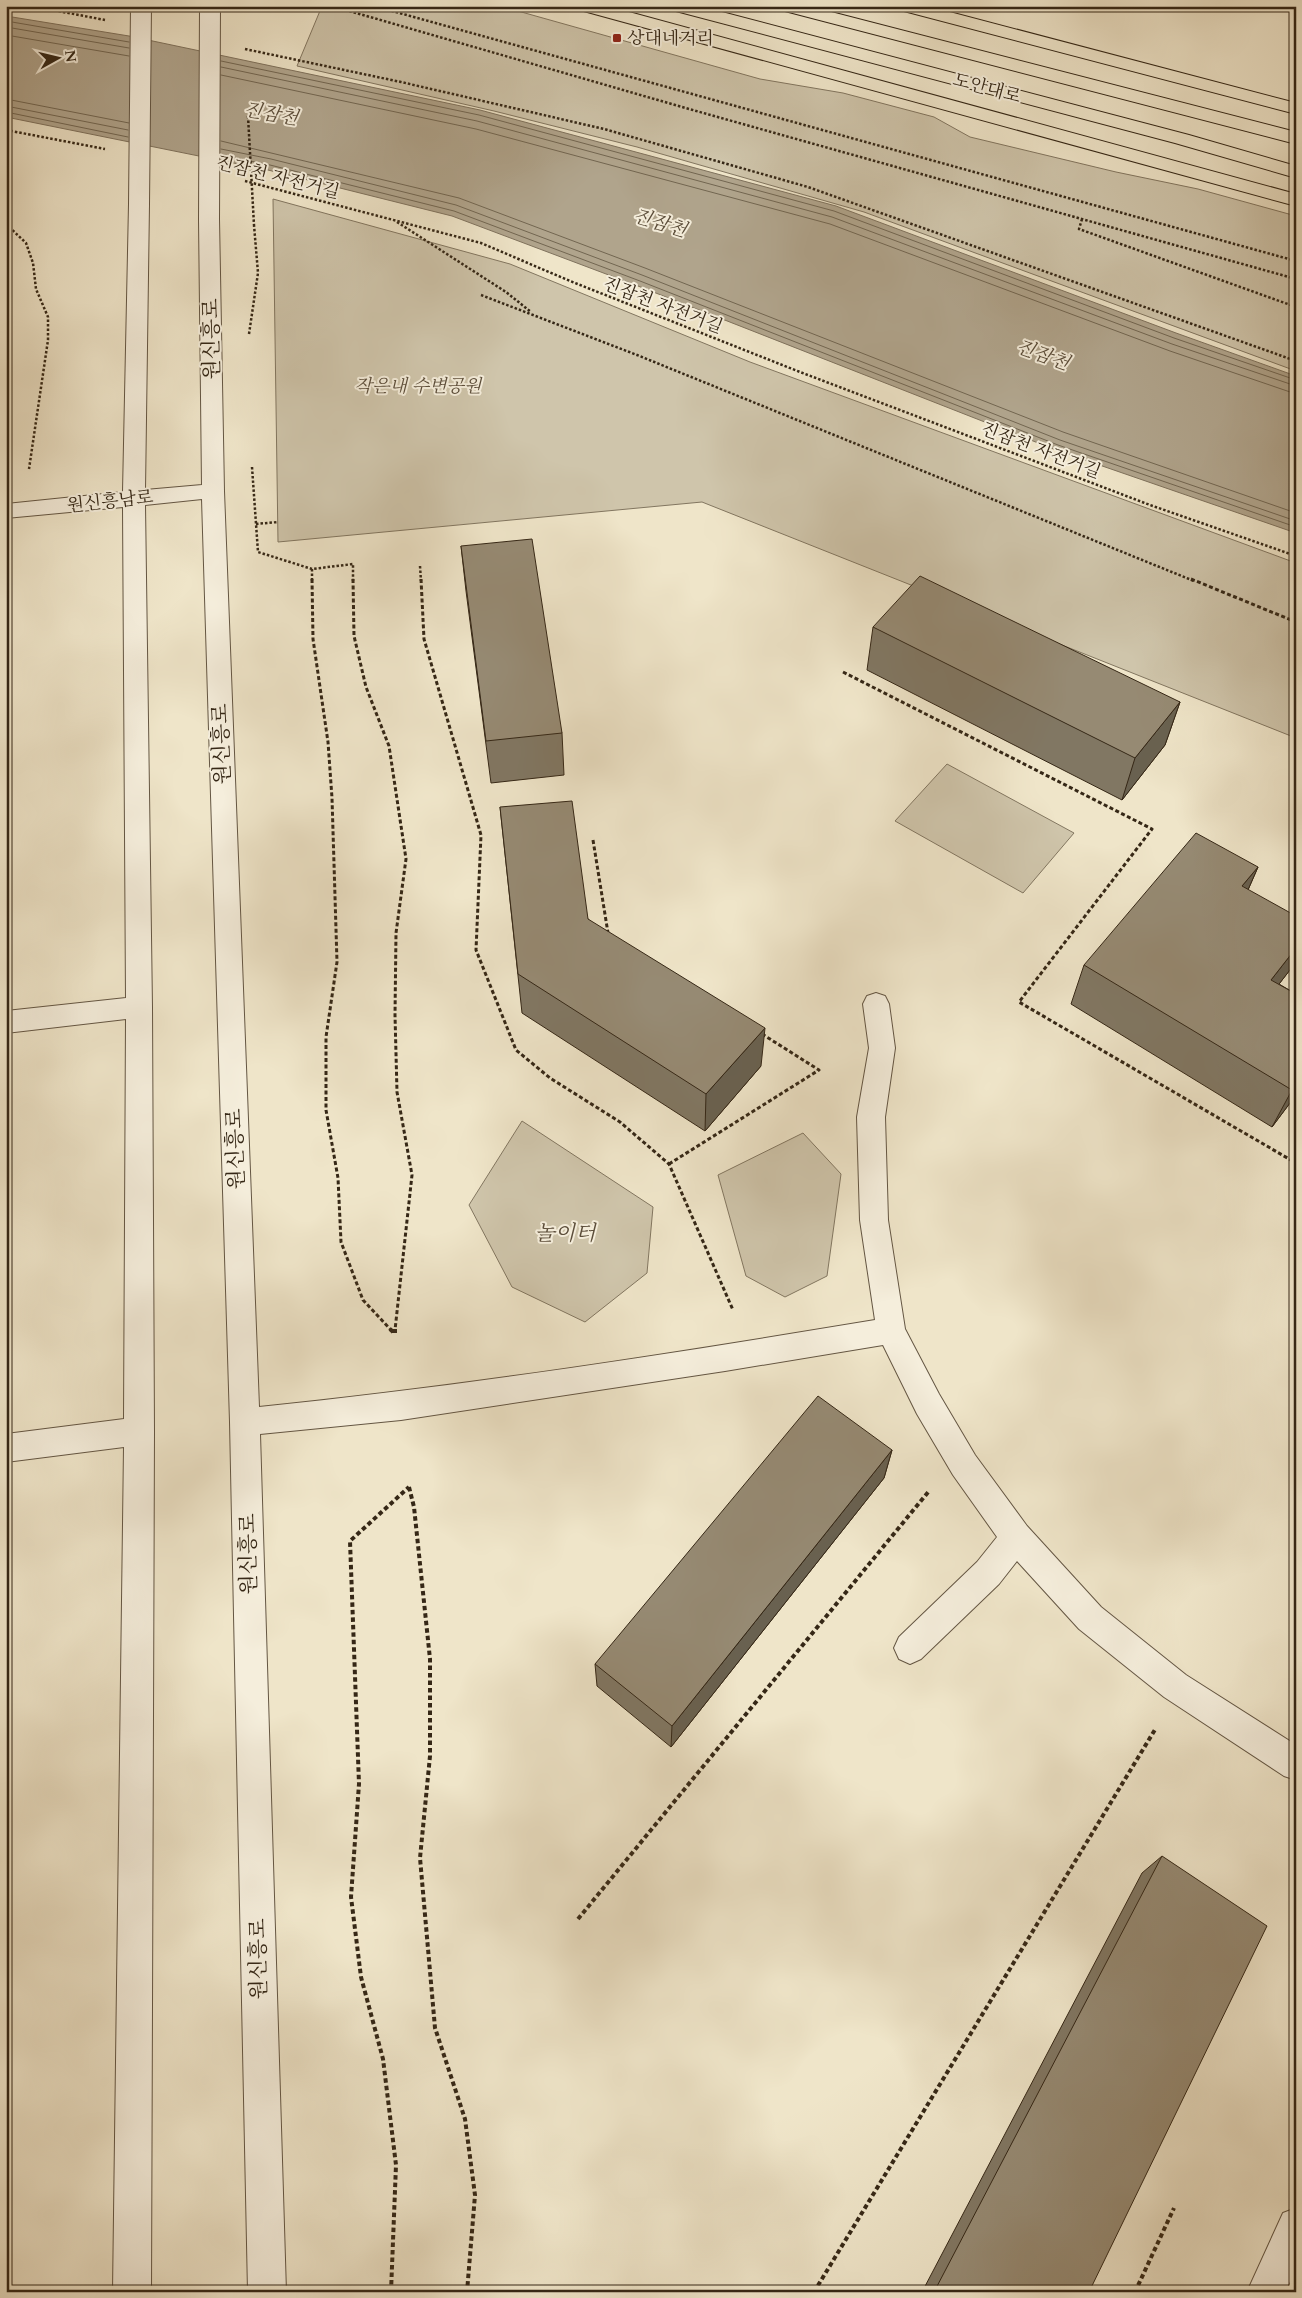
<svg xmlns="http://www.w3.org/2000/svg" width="1302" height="2298" viewBox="0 0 1302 2298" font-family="Cardo,'Noto Serif KR',serif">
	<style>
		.green { fill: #cfc5ab; stroke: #827660 }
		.water { fill: #b0a48c; stroke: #7f725d }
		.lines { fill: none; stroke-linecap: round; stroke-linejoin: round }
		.shore { stroke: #726651; stroke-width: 1 }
		.minor-casing { stroke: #645643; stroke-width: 2 }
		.major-casing { stroke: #352716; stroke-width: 2 }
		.path-far2 { stroke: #352716; stroke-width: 2.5; stroke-dasharray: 2.5 2; stroke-linecap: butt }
		.path-far1 { stroke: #352716; stroke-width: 3; stroke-dasharray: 4 2.5; stroke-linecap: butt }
		.path { stroke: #352716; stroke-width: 4; stroke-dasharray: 4.5 3; stroke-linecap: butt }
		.minor { fill: #f5eedc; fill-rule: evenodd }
		.major { fill: #efe5c9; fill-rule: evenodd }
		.minor-bridge-casing { stroke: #645643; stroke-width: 22; stroke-linecap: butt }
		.path-bridge { stroke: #352716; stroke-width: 2.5; stroke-dasharray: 2.5 2; stroke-linecap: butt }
		.minor-bridge { stroke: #f5eedc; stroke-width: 20 }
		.wall { fill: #817763; stroke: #352716 }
		.shaded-wall { fill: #696150; stroke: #352716 }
		.building { fill: #968a73; stroke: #352716 }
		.poi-dot { fill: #8f2418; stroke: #f5eedc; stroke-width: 2 }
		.labels { text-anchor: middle; stroke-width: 4; stroke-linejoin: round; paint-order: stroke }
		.far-poi-label { font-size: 18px; fill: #352716; stroke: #f5eedc; text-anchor: start }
		.far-street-label { font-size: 18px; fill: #352716; stroke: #f5eedc }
		.far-park-label { font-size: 18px; font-style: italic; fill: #5c4e3b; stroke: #f5eedc }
		.far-water-label { font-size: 19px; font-style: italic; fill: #5a4c39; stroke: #f5eedc }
		.street-label { font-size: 21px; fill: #352716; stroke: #f5eedc }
		.park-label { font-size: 21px; font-style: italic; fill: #5c4e3b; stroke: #f5eedc }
	</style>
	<rect width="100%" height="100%" fill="#efe5c9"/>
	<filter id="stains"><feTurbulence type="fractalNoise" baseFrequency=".004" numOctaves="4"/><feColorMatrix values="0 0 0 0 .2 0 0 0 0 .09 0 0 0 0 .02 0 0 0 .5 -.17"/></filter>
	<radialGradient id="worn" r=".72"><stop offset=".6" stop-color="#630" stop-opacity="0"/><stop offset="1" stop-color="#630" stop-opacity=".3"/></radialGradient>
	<!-- green -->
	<path class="green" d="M322,6h178l260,73 83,14 91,24 36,20 146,35 82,17 98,27v155l-432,-159 -227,-65 -143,-36 -197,-45z
		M273,199l237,65 240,98 546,201v175l-594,-236 -424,40z
		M947,764l127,69 -51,60 -128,-72z
		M522,1121l131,86 -6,66 -62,49 -73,-35 -43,-82z
		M803,1133l38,41 -14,102 -42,21 -39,-21 -28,-101z"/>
	<!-- water -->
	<path class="water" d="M6,16l123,20 351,74 356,96 340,127 120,43v157l-240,-83 -418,-164 -186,-70 -184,-46 -262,-53z"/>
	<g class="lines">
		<!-- shore -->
		<path class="shore" d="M6,21l123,21
			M6,27l123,21
			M6,35l123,21
			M221,61l258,54 355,96 340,127 122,42
			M221,67l256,54 355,96 340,127 124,42
			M221,75l255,54 354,95 340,127 126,43
			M6,99l123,24
			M6,106l122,24
			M6,112l122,25
			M221,141l238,57 186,70 418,164 233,81
			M221,149l50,10 185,46 186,70 418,165 236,81
			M221,155l49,10 184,46 186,70 418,164 238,82"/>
		<!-- minor casing -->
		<g class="minor-casing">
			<path id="minor" d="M139,198l7,2 3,4 -4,286 57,-5 -3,-266 3,-4 7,-2 7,2 3,4 5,272 35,916c207,-21 411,-53 616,-87l-15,-100 -3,-103 12,-69 -6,-44 4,-8 9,-3 9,3 4,8 6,44 -10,69 3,103 17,109 34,65 36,61 52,71 74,81 85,68 110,70v35l-12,-4 -120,-79 -85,-68 -62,-68 -18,23 -78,75 -11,5 -11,-5 -5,-11 5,-11 78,-75 20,-25 -44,-62 -36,-61 -34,-69 -158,26 -324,49 -141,14 26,858h-38l-18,-870 -28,-923 -57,6 7,502 2,424 -3,861h-38l11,-845 -118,15v-28l118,-15 2,-400 -120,14v-22l120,-13 -3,-491 -117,11v-14l117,-12 6,-288 3,-4z
				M1296,2208v61l-11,23h-38l36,-79z"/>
		</g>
		<!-- major casing -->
		<g class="major-casing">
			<path id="major" d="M577,6h30l689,188v12l-716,-196z
				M669,6h30l490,129 107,31v12l-121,-35 -503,-133z
				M778,6h30l488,126v12l-515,-134z
				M897,6h30l369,97v11l-396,-104z"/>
		</g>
		<!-- path-far2 -->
		<path class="path-far2" d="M32,6l73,14
			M332,6l350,101 614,172
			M374,6l922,255
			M245,49l156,33 203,47 204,58 488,174
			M6,130l99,19
			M245,181l236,62 89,38 230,91 350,133 146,51
			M1082,219l-3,10 217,78
			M397,222l109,70 25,20
			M6,224l20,19 7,20 3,26 12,28v23l-19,129
			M481,295l156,60 557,226
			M249,334l9,-61 -4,-48
			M252,467l6,85 54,17 41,-5v17
			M256,524l22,-2
			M420,566l1,15
			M312,569v12"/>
		<!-- path-far1 -->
		<path class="path-far1" d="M312,579l1,60 15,103 4,56 5,164 -11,75v73l12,68 3,64 22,58 28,30
			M353,579l1,57 12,51 23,59 17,113 -10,74 -1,82 2,77 15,83 -17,155
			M421,579l3,60 57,196 -5,115 40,100 34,28 70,44 49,42 64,146
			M1191,579l105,43
			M843,672l309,157 -133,173 277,161
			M593,840l15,93
			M669,1164l150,-94 -57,-36"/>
		<!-- path -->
		<path class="path" d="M390,1329l4,4
			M395,1333v-4
			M409,1487l5,20 16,152v97l-10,102 15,170 30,91 10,76 -8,97
			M578,1919l351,-428
			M391,2292l5,-127 -13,-106 -22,-82 -10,-80 8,-113 -9,-243 59,-54
			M814,2292l342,-564
			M1135,2292l39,-84"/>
		<!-- minor -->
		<use href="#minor" class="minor"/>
		<!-- major -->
		<use href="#major" class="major"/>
		<!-- minor-bridge casing -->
		<g class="minor-bridge-casing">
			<path id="minor-bridge" d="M139,204l2,-198
				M209,219l1,-213"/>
		</g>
		<!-- path-bridge -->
		<path class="path-bridge" d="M248,116l6,109"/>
		<!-- minor-bridge -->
		<use href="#minor-bridge" class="minor-bridge"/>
	</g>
	<!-- wall -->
	<path class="wall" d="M461,546l101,187 2,42 -73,8 -25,-192z
		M873,627l307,75 -15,43 -43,55 -255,-130z
		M500,807l88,112 173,147 -56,65 -183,-118z
		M1258,867l-10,23 45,76 -14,18 17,10v101l-24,32 -201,-123 13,-39z
		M892,1450l-8,28 -213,269 -74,-61 -2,-22z
		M1162,1856l-73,436h-167l220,-419z"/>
	<!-- shaded-wall -->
	<path class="shaded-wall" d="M1180,702l-15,43 -43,55 13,-42z
		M1258,867l-18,41 2,-22z
		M1296,948v13l-3,5 -41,53 19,-39z
		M765,1028l-4,38 -56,65 1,-37z
		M1296,1085v10l-24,32 20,-37z
		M892,1450l-8,28 -213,269 1,-21z"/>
	<!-- building -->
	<path class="building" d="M532,539l30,194 -76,8 -25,-195z
		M920,576l260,126 -45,56 -262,-131z
		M572,801l16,118 177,109 -59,66 -188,-120 -18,-167z
		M1196,833l62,34 -16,19 54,30v32l-25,32 25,14v91l-4,5 -208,-125z
		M818,1396l74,54 -220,276 -77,-62z
		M1162,1856l105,70 -178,366h-155z"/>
	<!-- markers -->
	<rect class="poi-dot" x="612" y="33" width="10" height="10" rx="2.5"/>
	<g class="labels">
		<!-- far-poi labels -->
		<g class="far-poi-label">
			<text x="627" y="44">상대네거리</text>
		</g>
		<!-- far-street labels -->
		<g class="far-street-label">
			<text transform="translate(987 88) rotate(15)" y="6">도안대로</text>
			<text transform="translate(278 177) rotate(14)" y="6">진잠천 자전거길</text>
			<text transform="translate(663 305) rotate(21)" y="6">진잠천 자전거길</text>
			<text transform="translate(1041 450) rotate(21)" y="6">진잠천 자전거길</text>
			<text transform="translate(110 501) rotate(-6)" y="6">원신흥남로</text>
		</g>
		<!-- far-park labels -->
		<g class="far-park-label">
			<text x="418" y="392">작은내 수변공원</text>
		</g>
		<!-- far-water labels -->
		<g class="far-water-label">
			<text transform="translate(271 113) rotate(10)" y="7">진잠천</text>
			<text transform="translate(660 222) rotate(17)" y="7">진잠천</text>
			<text transform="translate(1043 354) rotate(20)" y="7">진잠천</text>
		</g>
		<!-- street labels -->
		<g class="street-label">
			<text transform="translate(211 339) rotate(-91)" y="7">원신흥로</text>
			<text transform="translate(221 744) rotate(-92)" y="7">원신흥로</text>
			<text transform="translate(235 1149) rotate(-92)" y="7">원신흥로</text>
			<text transform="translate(248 1554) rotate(-91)" y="7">원신흥로</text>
			<text transform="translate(258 1959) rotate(-91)" y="7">원신흥로</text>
		</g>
		<!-- park labels -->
		<g class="park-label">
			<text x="565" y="1240">놀이터</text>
		</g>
	</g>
	<!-- margin -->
	<rect width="1302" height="2298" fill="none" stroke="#efe5c9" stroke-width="25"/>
	<rect x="8" y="8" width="1287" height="2283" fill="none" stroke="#352716" stroke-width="2.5"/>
	<rect x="12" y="12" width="1277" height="2273" fill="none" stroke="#352716"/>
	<!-- north arrow -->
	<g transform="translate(58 58) rotate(82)" stroke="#f5eedc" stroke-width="4" paint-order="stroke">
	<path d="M0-4L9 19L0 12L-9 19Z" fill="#352716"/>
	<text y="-8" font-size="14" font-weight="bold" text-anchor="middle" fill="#352716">N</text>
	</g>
	<rect width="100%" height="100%" filter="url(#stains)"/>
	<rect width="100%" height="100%" fill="url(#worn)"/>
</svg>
